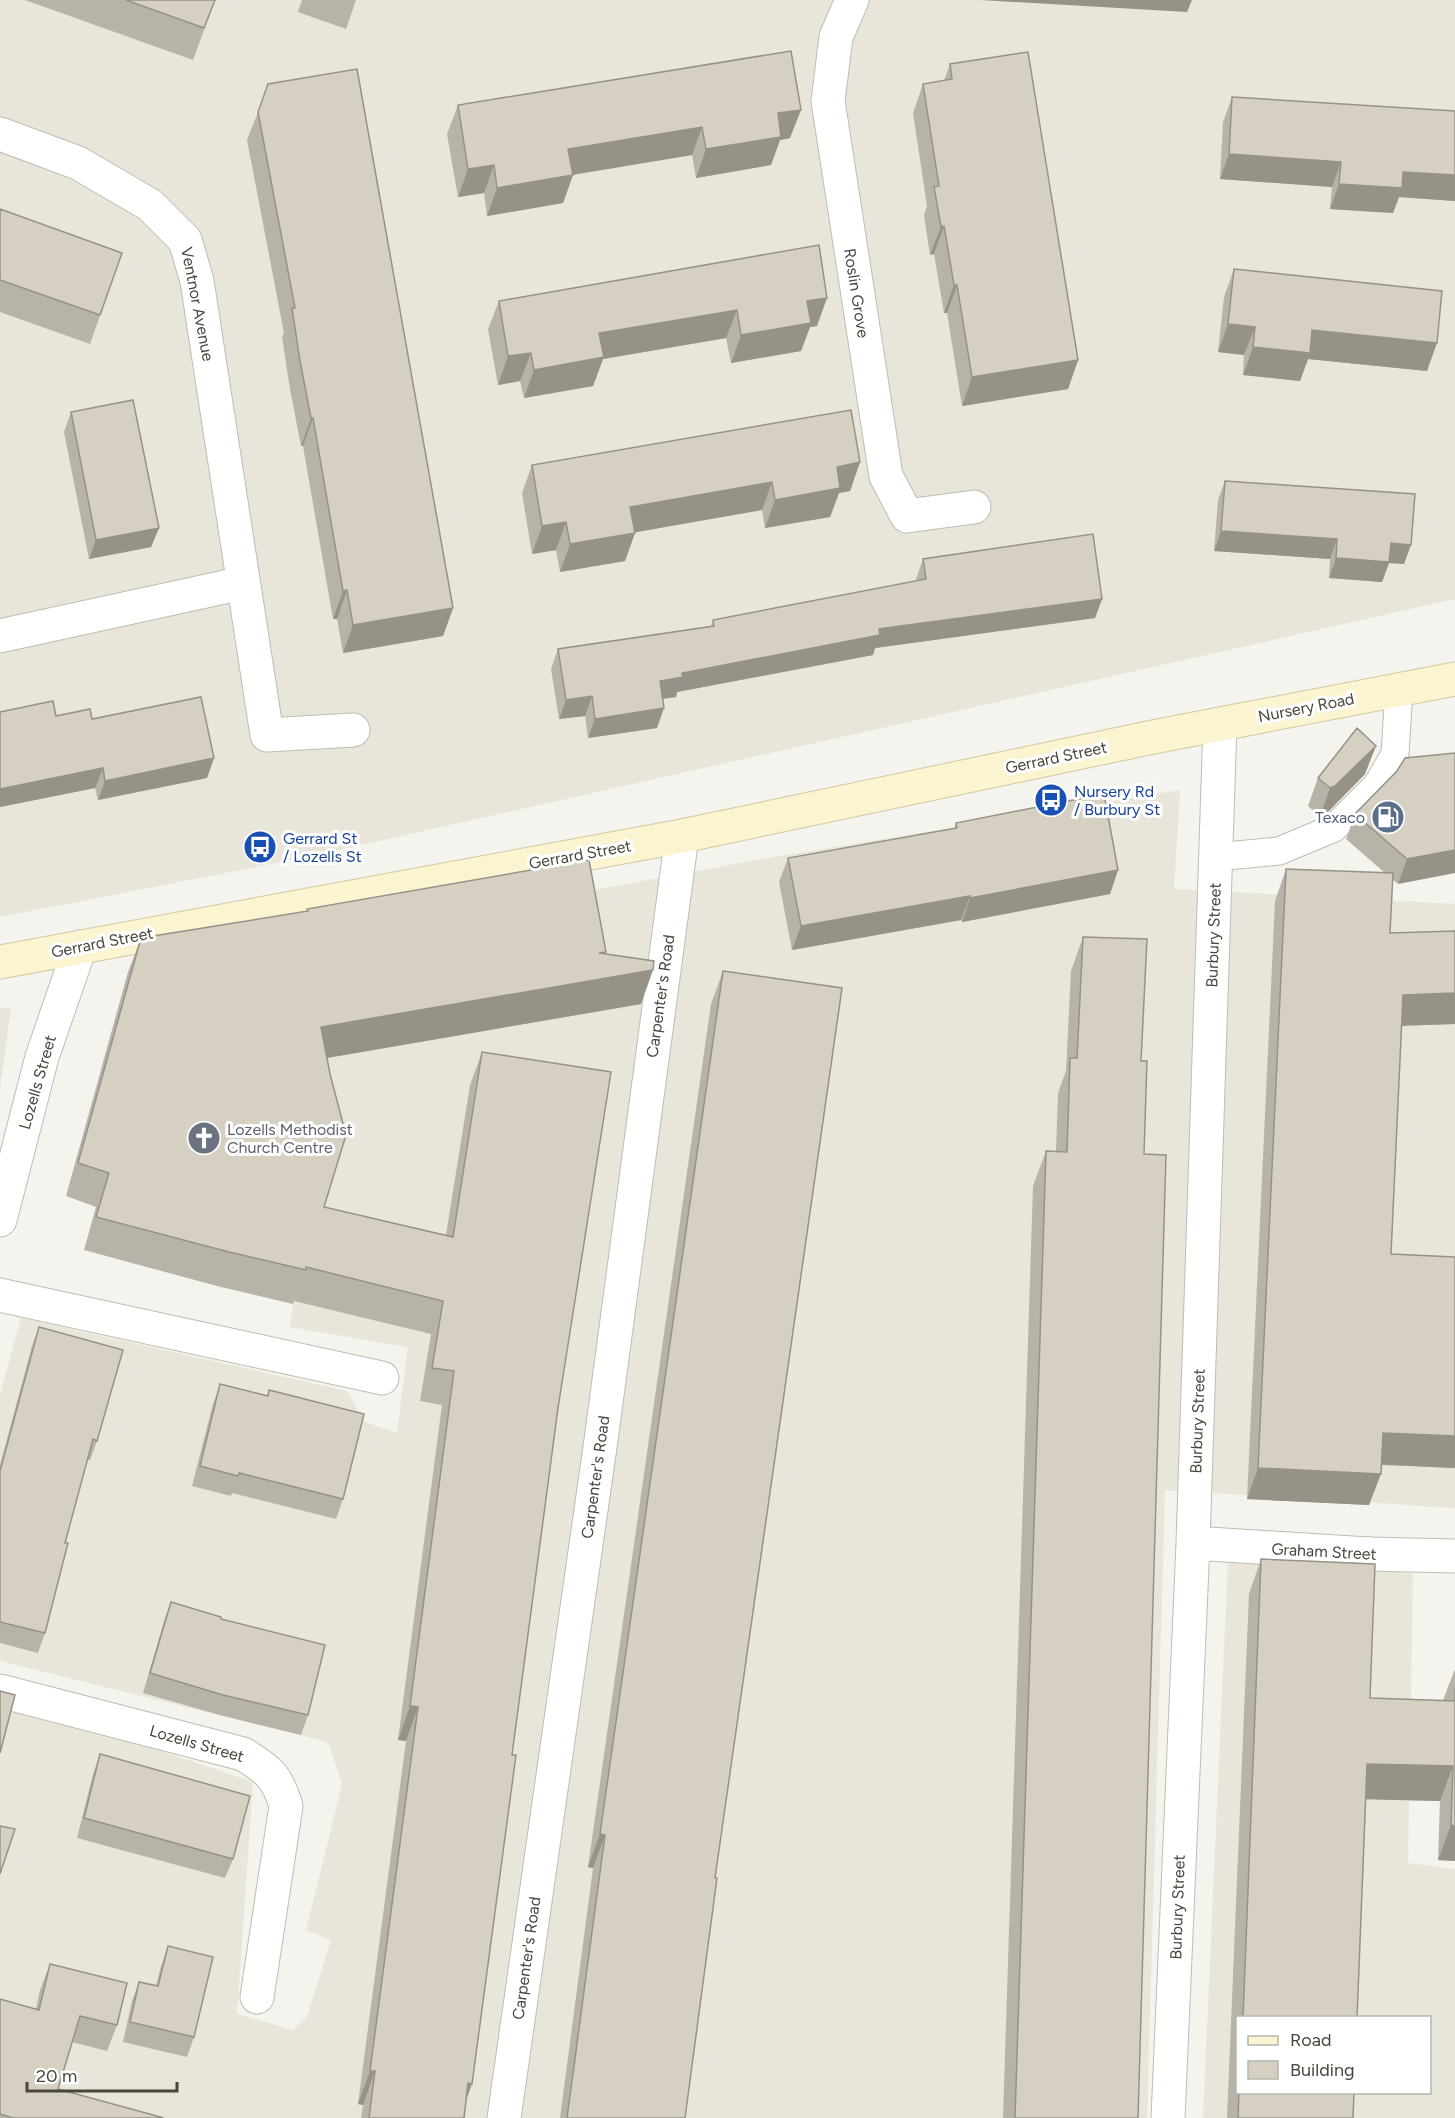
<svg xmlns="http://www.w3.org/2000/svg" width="1455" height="2118" viewBox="0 0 1455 2118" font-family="Figtree,sans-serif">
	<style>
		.residential { fill: #e8e5db; fill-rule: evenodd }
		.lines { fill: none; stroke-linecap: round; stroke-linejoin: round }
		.service-casing { stroke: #c0bcb0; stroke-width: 29 }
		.pedestrian-casing { stroke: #c0bcb0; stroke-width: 35 }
		.minor-casing { stroke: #c0bcb0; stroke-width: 35 }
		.secondary-casing { stroke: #d0c8a0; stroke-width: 35 }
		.service { stroke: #fff; stroke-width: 27 }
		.pedestrian { stroke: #fff; stroke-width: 33 }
		.minor { stroke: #fff; stroke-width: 33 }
		.secondary { stroke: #fbf4d1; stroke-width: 33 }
		.wall { fill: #b8b3a8 }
		.shaded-wall { fill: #969288 }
		.building { fill: #d6d0c3; stroke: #969288; stroke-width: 1.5 }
		.labels { text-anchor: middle; stroke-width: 6; stroke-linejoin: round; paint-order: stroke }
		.street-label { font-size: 16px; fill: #49453a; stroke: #fff }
		.transit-label { font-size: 16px; fill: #164399; stroke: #fff; text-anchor: start }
		.service-label { font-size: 16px; fill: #4e5e75; stroke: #fff; text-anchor: end }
		.worship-label { font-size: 16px; fill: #5b616d; stroke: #fff; text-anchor: start }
	</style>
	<rect width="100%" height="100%" fill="#f5f3ed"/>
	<!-- residential -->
	<path class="residential" d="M0,0h1455v599l-1138,256 -317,62z
		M1180,790l-6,99 281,15v604l-290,-18 -18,628h-1147v-409l122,29 131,44 -16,232 56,16 14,-13 24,-77 -25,-10 36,-146 -14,-42 -328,-81v-266l21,-77 326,73 18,31 32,11 11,-86 -118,-20 3,-23 41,-135 -45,-223 473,-87z
		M11,1007l-11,83v-81z
		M1228,1560l185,13 -5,290 47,6v249h-252zM1238,2018h192v74h-192z"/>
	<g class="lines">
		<!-- service casing -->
		<g class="service-casing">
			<path id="service" d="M1216,857l63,-6 55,-23 43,-43 18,-31 4,-65"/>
		</g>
		<!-- pedestrian casing -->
		<g class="pedestrian-casing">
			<path id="pedestrian" d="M1368,1554l87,2"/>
		</g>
		<!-- minor casing -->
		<g class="minor-casing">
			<path id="minor" d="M852,0l-16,37 -8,64 58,375 21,40 67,-9
				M0,134l78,29 72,42 35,35 12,41 70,454 86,-5
				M0,636l243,-53
				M0,1220l42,-163 38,-110
				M0,1295l382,83
				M1193,1543l175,11
				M0,1691l243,63c26,16 34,22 43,52l-29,191
				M504,2118l97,-678 81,-604
				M1168,2118l25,-575 27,-819"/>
		</g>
		<!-- secondary casing -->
		<g class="secondary-casing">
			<path id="secondary" d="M0,962l682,-126 476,-100 297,-57"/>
		</g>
		<!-- service -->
		<use href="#service" class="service"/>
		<!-- pedestrian -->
		<use href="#pedestrian" class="pedestrian"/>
		<!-- minor -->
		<use href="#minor" class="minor"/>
		<!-- secondary -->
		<use href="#secondary" class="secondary"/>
	</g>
	<!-- wall -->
	<path class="wall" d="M25,0h190l-22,60z
		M302,0h54l-10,29 -48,-17z
		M791,51l-1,87 -10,2 -9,25 -75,13 -4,-23 -119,20 -10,28 -76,13 -3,-23 -26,4 -11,-63 11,-29z
		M950,64l128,296 -10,29 -106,17 -15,-93h-3l-10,-59 -4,1 -6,-40 3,-9 -14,-93 10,-29 21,-3z
		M1232,97l223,14v90l-56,-4 -6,16 -63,-4 2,-22 -112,-8 3,-57z
		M258,112l195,496 -10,28 -100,17 -6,-34h-4l-30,-173h-2l-11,-57 -8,-52 2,-4 -37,-193z
		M0,209l122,44 -32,91 -90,-32z
		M819,245l-2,81 -7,1 -9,24 -70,12 -5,-25 -123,21 -10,27 -69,12 -4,-17 -22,4 -10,-56 11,-28z
		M1234,269l193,102 -119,-12 -8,22 -57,-6 1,-20 -26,-3 6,-55z
		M71,412l88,116 -8,19 -62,12 -25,-127z
		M860,462l-10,29 -11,2 -9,24 -65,11 -3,-18 -127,22 -10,29 -65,11 -4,-22 -24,4 -10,-61 10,-28z
		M1225,481l179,83 -15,-1 -7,19 -53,-4 1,-19 -116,-8 4,-51z
		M923,559l179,40 -7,19 -220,30 -2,7 -196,37 -1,5 -13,2 -6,29 -69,10 -3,-22 -26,3 -8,-50 7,-20 153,-23 2,-6 203,-39v-2z
		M0,712l92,7 122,39 -7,20 -109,22 -3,-12 -95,19z
		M1455,753l-57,131 -6,-5 -2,54 65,-2v93l-54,2 -10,228 64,3v211l-74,-3 -12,40 -122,-6 28,-598 11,-32 99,4 -39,-34 9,-25z
		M1365,774l-40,41 -5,2 -12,-11 10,-28z
		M956,823l162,47 -8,24 -148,28 -1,-2 -169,30 -13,-68 9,-24 166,-30z
		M307,909l298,45 36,50 -314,54 -3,149 122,28 24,-150 12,-33 76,356 -94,710h-103l2,-13 -5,-1 48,-363 -8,-1 44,-335 -22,-4 11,-67 -137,-33 -1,3 -76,-18 -133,-36 12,-43 -30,-11 62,-224 13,-34 166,-27z
		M1083,937l58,124 3,93 -6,964h-135l30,-932 13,-35h10l2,-58 8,-22 5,-100z
		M723,971l-8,907 -30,240h-125l33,-250 -5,-1 123,-863z
		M39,1327l58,114 -7,19h-3l-22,83 -20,90 -7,20 -38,-10v-178l32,-119z
		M220,1384l47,12 2,-6 74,109 -7,20 -104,-26 -1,3 -39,-10 21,-82z
		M1261,1559l109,139 73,2 12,-31v192l-17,-1 2,-59 -74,-2 -9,219h-119v74h116l-1,26h-126l22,-524z
		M171,1602l50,17 87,96 -7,20 -85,-21 -73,-21 21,-72z
		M100,1754l133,105 -8,19 -148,-40 16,-64z
		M168,1946l26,91 -7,20 -64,-15 9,-41 7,-19 17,4 5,-20z
		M50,1964l67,61 -10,26 -35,-9 -14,47 106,29h-164v-119l36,10 4,-19z"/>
	<!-- shaded-wall -->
	<path class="shaded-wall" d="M980,0h212l-5,12z
		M801,110l-11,28 -10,2 -9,25 -75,13 10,-29 72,-36z
		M702,127l-10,28 -134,22 10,-28z
		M1229,154l112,8 -9,25 -112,-8z
		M494,165l-10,28 -26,4 10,-28z
		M1403,172l52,3v26l-56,-4 -6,16 -63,-4 9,-25z
		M573,175l-10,28 -76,13 10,-28z
		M944,226l-10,28 -4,1 11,-28z
		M954,285h3l-10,28h-3z
		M827,298l-10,28 -7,1 -9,24 -70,12 10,-28 66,-34z
		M737,310l-11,28 -123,21 -10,27 -69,12 10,-28 65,-37z
		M1228,324l27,3 -11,28 -26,-3z
		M1312,330l125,13 -10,28 -119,-12 -8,22 -57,-6 10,-28z
		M531,353l-11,28 -22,4 10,-29z
		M1078,360l-10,29 -106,17 10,-29z
		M311,418h2l-10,28h-2z
		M860,462l-10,29 -11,2 -9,24 -65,11 10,-28 62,-33z
		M772,482l-10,28 -142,25 10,-28z
		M566,522l-10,28 -24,4 10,-28z
		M159,528l-8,19 -62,12 7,-19z
		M1221,531l116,8 -7,20 -116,-8z
		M635,533l-10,28 -65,11 10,-28z
		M1391,543l20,2 -7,19 -15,-1 -7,19 -53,-4 7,-20z
		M347,590l-10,29h-4l10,-28z
		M1102,599l-7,19 -220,30 -2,7 -196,37 -1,5 -23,3 7,-19 22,-8 197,-44z
		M453,608l-10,28 -100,17 10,-28z
		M592,696l-7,20 -26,3 7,-19z
		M664,708l-7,20 -69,10 7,-19z
		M1376,746l-11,28 -40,41 -5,2 10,-29z
		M214,758l-7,20 -109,22 7,-19z
		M103,768l-8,20 -95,19v-18z
		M1455,850v23l-57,11 9,-25z
		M1118,870l-8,24 -148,28 8,-24z
		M970,896l-9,24 -169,30 9,-24z
		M606,952l-11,28 58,-10 -12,34 -332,57 12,-34z
		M1455,993v31l-64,2 12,-31z
		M1383,1433l72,3v32l-84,-4z
		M1258,1468l123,6 -12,31 -122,-6z
		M410,1706l8,1 -12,34 -8,-1z
		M1367,1764l86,2 -13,35 -85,-2z
		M1451,1825l4,1v35l-17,-1z
		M600,1834l5,1 -12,33 -5,-1z
		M370,2071h5l-12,34 -5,-1z
		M468,2083l4,1 -12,33z"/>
	<!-- building -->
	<path class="building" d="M126,0h89l-11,28z
		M791,51l10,59 -23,3 3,24 -75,12 -4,-22 -134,22 5,26 -76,13 -3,-23 -26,4 -10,-64z
		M1028,52l50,308 -106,17 -15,-92h-3l-10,-59 -3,1 -7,-40 5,-1 -16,-102 29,-5 -2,-15z
		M357,69l96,539 -100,17 -6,-35 -4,1 -30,-173h-2l-11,-57 -8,-53h3l-37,-196 10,-28z
		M1232,97l223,14v64l-52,-3 -1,16 -63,-4 2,-22 -112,-8z
		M0,209l122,44 -22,62 -100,-35z
		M819,245l8,53 -20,3 4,22 -70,12 -4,-25 -138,23 5,24 -70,13 -3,-17 -23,3 -9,-55z
		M1234,269l208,22 -5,52 -125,-13 -2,23 -57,-6 2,-20 -27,-3z
		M133,400l26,128 -63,12 -25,-128z
		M851,410l9,52 -23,5 3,21 -65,12 -3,-18 -142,25 5,26 -65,11 -4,-22 -24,4 -10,-61z
		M1225,481l190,13 -4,51 -20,-2 -2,19 -53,-4 1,-19 -116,-8z
		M1093,534l9,65 -223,30 1,6 -198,38 1,4 -23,4 4,27 -69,11 -3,-23 -26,4 -8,-51 156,-23 -1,-6 213,-41 -3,-20z
		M201,697l13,61 -109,23 -2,-13 -103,21v-77l53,-11 3,15 34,-7 2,10z
		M1357,728l19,18 -41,40 -5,2 -12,-10z
		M1455,753v97l-48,9 -52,-45 42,-43 8,-13z
		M1104,794l14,76 -148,28v-2l-169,30 -13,-68 169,-30 -1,-5z
		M589,860l17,92 -7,1 55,8 -1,9 -332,57 9,47 16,61 -22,72 129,30 29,-185 129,20 -53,336 -46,347h4l-44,329 -4,-1 -4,35h-95l6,-47h-5l48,-364 -8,-1 44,-335 -22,-3 11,-67 -137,-34v3l-77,-18 -133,-35 13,-44 -31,-10 63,-225 167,-27 -1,-2z
		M1286,869l107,4 -3,60 65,-2v62l-52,2 -12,259 64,3v179l-72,-3 -2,41 -123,-6z
		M1083,937l64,2 -6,122h6l-3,93 22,1 -28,963h-123l31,-967 21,1 3,-94h7z
		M723,971l119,17 -127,890h2l-32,240h-118l38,-283 -5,-1z
		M39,1327l84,23 -26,91 -4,-2 -28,104h3l-23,90 -45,-11v-151z
		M220,1384l48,12 1,-6 95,24 -21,85 -104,-26 -1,3 -38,-10z
		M1261,1559l114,5 -5,134 85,3v-13v138l-4,-1 2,-59 -86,-2 -10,254h-114z
		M171,1602l50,15v2l104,26 -17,70 -85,-20 -73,-22z
		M0,1691l15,4 -15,58z
		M100,1754l150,42 -17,63 -149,-41z
		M0,1826l15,3 -15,45z
		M168,1946l45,11 -19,80 -64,-15 9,-40 19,4z
		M50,1964l77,19 -10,42 -37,-9 -22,73 106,29h-151l-13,-4v-115l39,11z
		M1239,2092h115l-1,26h-115z"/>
	<!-- icons -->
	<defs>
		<g id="bus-disc" transform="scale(1.725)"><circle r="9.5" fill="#1a4fb4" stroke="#fff"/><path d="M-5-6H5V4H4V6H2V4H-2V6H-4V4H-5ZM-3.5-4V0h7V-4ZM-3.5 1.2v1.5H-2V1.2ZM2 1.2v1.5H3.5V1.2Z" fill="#fff"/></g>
		<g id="fuel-disc" transform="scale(1.725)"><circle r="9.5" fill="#5c6f8a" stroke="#fff"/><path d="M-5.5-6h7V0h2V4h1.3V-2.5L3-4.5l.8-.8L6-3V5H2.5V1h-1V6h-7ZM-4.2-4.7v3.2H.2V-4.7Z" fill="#fff"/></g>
		<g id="church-disc" transform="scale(1.725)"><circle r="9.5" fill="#6b7280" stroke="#fff"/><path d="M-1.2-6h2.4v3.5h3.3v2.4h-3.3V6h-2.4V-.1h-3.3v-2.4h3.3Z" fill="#fff"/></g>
	</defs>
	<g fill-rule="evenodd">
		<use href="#bus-disc" x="1051" y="800"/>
		<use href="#fuel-disc" x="1388" y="817"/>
		<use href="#bus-disc" x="260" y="847"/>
		<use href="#church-disc" x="204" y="1138"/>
	</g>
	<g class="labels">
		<!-- street labels -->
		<g class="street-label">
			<text transform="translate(857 293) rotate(81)" y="6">Roslin Grove</text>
			<text transform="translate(198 304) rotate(79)" y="6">Ventnor Avenue</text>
			<text transform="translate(1306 707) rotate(-11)" y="6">Nursery Road</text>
			<text transform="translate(1056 757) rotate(-12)" y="6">Gerrard Street</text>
			<text transform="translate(580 854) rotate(-10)" y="6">Gerrard Street</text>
			<text transform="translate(1213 935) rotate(-88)" y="6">Burbury Street</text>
			<text transform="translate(102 942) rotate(-11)" y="6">Gerrard Street</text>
			<text transform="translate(660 996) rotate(-82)" y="6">Carpenter's Road</text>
			<text transform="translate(37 1082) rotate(-74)" y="6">Lozells Street</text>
			<text transform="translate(1197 1421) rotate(-88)" y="6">Burbury Street</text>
			<text transform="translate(595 1477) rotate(-82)" y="6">Carpenter's Road</text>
			<text transform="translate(1324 1551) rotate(3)" y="6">Graham Street</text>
			<text transform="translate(197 1743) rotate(16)" y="6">Lozells Street</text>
			<text transform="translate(1177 1907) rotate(-88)" y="6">Burbury Street</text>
			<text transform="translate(526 1958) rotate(-82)" y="6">Carpenter's Road</text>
		</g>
		<!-- transit labels -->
		<g class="transit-label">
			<text x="1074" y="797">Nursery Rd<tspan x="1074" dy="18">/ Burbury St</tspan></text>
			<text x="283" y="844">Gerrard St<tspan x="283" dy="18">/ Lozells St</tspan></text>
		</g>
		<!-- service labels -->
		<g class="service-label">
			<text x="1365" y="823">Texaco</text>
		</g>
		<!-- worship labels -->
		<g class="worship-label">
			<text x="227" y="1135">Lozells Methodist<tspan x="227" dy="18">Church Centre</tspan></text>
		</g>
	</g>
	<!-- legend -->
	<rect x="1236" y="2016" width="195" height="78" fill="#ffffff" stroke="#b6b5b0" stroke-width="1.5"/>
	<rect x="1248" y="2036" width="30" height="9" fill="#fbf4d1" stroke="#b6b5b0" stroke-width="1.5"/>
	<text x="1290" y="2046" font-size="18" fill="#49453a">Road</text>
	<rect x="1248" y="2061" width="30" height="18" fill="#d6d0c3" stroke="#b6b5b0" stroke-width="1.5"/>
	<text x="1290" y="2076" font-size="18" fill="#49453a">Building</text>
	<!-- scale -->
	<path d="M27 2082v9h150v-9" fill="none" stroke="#49453a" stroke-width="3"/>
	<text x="36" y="2082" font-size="18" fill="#49453a" stroke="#ffffff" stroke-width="4.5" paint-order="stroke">20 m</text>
</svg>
